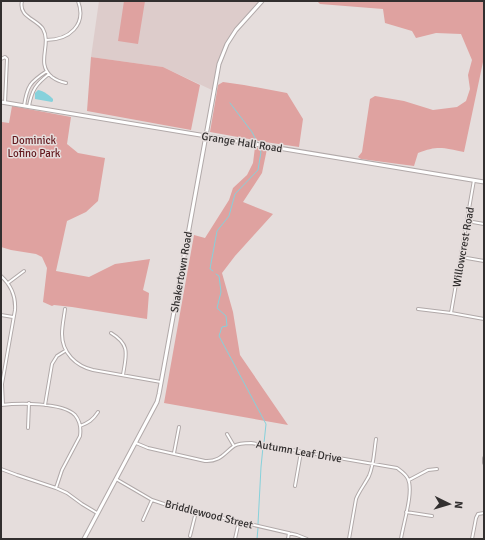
<svg xmlns="http://www.w3.org/2000/svg" width="485" height="540" viewBox="0 0 485 540" font-family="Signika,sans-serif">
	<style>
		.built { fill: #ddcccb }
		.green { fill: #dfa2a0 }
		.water { fill: #86d1db }
		.lines { fill: none; stroke-linecap: round; stroke-linejoin: round }
		.stream { stroke: #86d1db; stroke-width: 1 }
		.street-casing { stroke: #b1a9a9; stroke-width: 4 }
		.secondary-casing { stroke: #b1a9a9; stroke-width: 5 }
		.street { stroke: #fff; stroke-width: 2 }
		.secondary { stroke: #fff; stroke-width: 3 }
		.labels { text-anchor: middle; stroke-width: 3; stroke-linejoin: round; paint-order: stroke }
		.park-label { font-size: 11px; fill: #63191e; stroke: #e5dddc }
		.street-label { font-size: 11px; fill: #322f2f; stroke: #e5dddc }
	</style>
	<rect width="100%" height="100%" fill="#e5dddc"/>
	<!-- built -->
	<path class="built" d="M99,1h163l-26,29 -13,23 -9,38 -51,-24 -72,-10z"/>
	<!-- green -->
	<path class="green" d="M124,1h21l-7,43 -20,-3z
		M317,1h167v60l-1,1 -19,90c-20,-4 -26,-7 -46,1l-4,13 -53,-7 -3,-2 4,-5 8,-53 5,-3 29,5 29,9 24,-3 9,-6 4,-12 -2,-14 4,-15 -11,-26 -25,-1 -20,5 -4,-7 -27,-8 -2,-14 -63,-5z
		M91,57l72,10 37,18 -9,45 -104,-19z
		M223,82l21,3 43,8 16,26 -4,28 -34,-5 -55,-10 8,-47z
		M12,106l59,11 -4,27 11,9 27,5 -7,43 -12,11 -19,9 -11,50 33,6 26,-13 35,-5 -7,31 6,3 -2,26 -75,-12 -18,-2 -2,1 -9,-4 4,-34 -5,-11 -6,-3 -25,-4 -10,-3v-121l1,-4 7,1z
		M255,147l12,2 -5,24 -19,29 30,12 -38,42 -13,17 11,39 7,43 48,70 -124,-22 30,-168 11,3 24,-38 4,-12 14,-13 6,-12z"/>
	<!-- water -->
	<path class="water" d="M38,90c6,1 11,5 15,9v2l-1,1 -17,-3v-6z"/>
	<g class="lines">
		<!-- stream -->
		<path class="stream" d="M230,103l22,29 5,10
			M213,271l-3,-2 7,-38 12,-15 6,-22 23,-24 3,-18 -3,-7
			M216,274l3,2 2,16 -4,16 9,8 1,10 -5,1 -3,9 47,88 -2,19
			M258,524l3,-57 2,-20
			M257,539l1,-11"/>
		<!-- street casing -->
		<g class="street-casing">
			<path id="street" d="M22,1c-4,16 15,18 21,28 9,16 -8,34 9,48 4,3 9,5 14,6
				M46,40c23,0 41,-15 32,-39
				M1,59l4,-2 2,2 -2,44
				M24,106c3,-20 6,-24 23,-35
				M29,106c3,-16 7,-22 20,-32
				M467,221l17,3
				M461,257l23,4
				M1,276c10,9 15,20 14,34l-13,74 1,21
				M8,283l16,-12
				M65,309c-1,8 -3,17 -3,25 0,19 14,32 31,36l68,12
				M418,309l33,4 33,6
				M451,313l23,-133
				M1,315l12,2
				M111,333c20,12 15,22 12,42
				M1,405c17,-2 61,-3 74,10 5,6 6,14 5,21l-18,34 -6,18
				M45,405l7,-41 5,-8 8,-5
				M80,426c8,-3 13,-6 18,-14
				M28,428l1,-25
				M227,434l7,12
				M136,443l12,5 57,13c15,1 19,-8 29,-15 5,-3 11,-3 17,-3l146,25c4,3 9,6 11,11 6,13 -5,45 -7,60
				M174,453l5,-26
				M484,458v5
				M1,469l16,6 39,13 11,5 15,11 15,9
				M116,479l36,21 15,5 130,30 10,4
				M409,480l19,-10 9,-1
				M295,486l6,-34
				M406,512l26,4
				M143,520l9,-20
				M190,536l6,-24
				M235,539l4,-18
				M288,539l1,-6
				M349,539l7,-40c3,-8 9,-15 13,-23 5,-11 5,-25 7,-37
				M472,539l4,-21 2,-4 6,-1"/>
		</g>
		<!-- secondary casing -->
		<g class="secondary-casing">
			<path id="secondary" d="M1,102l483,80
				M84,539l73,-137 2,-8 60,-330 8,-20 9,-14 26,-29"/>
		</g>
		<!-- street -->
		<use href="#street" class="street"/>
		<!-- secondary -->
		<use href="#secondary" class="secondary"/>
	</g>
	<g class="labels">
		<!-- park labels -->
		<g class="park-label">
			<text x="34" y="144">Dominick<tspan x="34" dy="13">Lofino Park</tspan></text>
		</g>
		<!-- street labels -->
		<g class="street-label">
			<text transform="translate(242 142) rotate(9)" y="4">Grange Hall Road</text>
			<text transform="translate(463 247) rotate(-80)" y="4">Willowcrest Road</text>
			<text transform="translate(181 272) rotate(-80)" y="4">Shakertown Road</text>
			<text transform="translate(299 451) rotate(10)" y="4">Autumn Leaf Drive</text>
			<text transform="translate(209 514) rotate(14)" y="4">Briddlewood Street</text>
		</g>
	</g>
	<!-- border -->
	<rect width="485" height="540" fill="none" stroke="#322f2f" stroke-width="4"/>
	<!-- north arrow -->
	<g transform="translate(449 504) rotate(95)" stroke="#e5dddc" stroke-width="3" paint-order="stroke">
	<path d="M0-3L7 15L0 10L-7 15Z" fill="#322f2f"/>
	<text y="-6" font-size="11" font-weight="bold" text-anchor="middle" fill="#322f2f">N</text>
	</g>
</svg>
